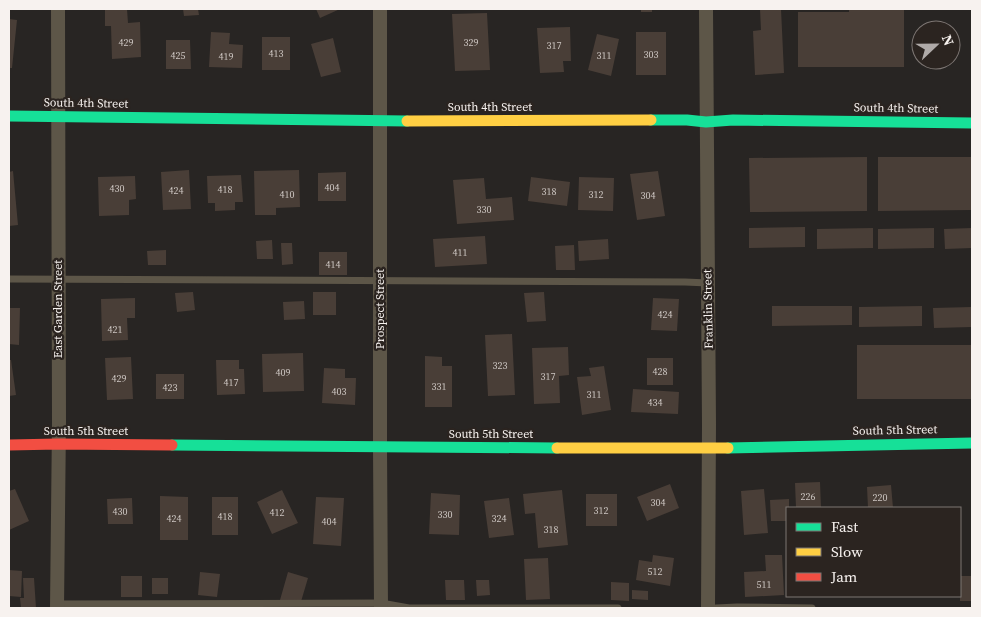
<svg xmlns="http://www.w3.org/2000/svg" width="981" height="617" viewBox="0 0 981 617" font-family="'Source Serif 4',serif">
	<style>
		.building { fill: #493e37 }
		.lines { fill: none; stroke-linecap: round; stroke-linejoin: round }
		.lane { stroke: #5d5648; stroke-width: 7 }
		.street { stroke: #5d5648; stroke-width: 14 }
		.fast { stroke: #16e098; stroke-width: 11 }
		.slow { stroke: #ffcf43; stroke-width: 11 }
		.jam { stroke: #f24e42; stroke-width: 11 }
		.labels { text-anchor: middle; stroke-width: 4.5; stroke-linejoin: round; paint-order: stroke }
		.number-label { font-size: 10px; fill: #ccc5c1 }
		.street-label { font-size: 12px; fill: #f7f2ef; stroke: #2b2420 }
	</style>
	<rect width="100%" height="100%" fill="#282523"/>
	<!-- building -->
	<path class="building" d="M105,9h22l1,14 12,-1 1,35 -29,2 -1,-33h-6z
		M183,9h15l1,6 -15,1z
		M316,9h24l-20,9z
		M641,9h11v3h-11z
		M760,9h21l3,64 -29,2 -2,-44 8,-1z
		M849,9h55v58h-106v-55h51z
		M487,13l3,57 -35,1 -3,-57z
		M9,19l8,1 -5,48h-3z
		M570,27l1,34h-8l1,11 -24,1 -3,-45z
		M211,32l19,1 -1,11 14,1 -1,23 -33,-1z
		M636,32h30v43h-30z
		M597,34l22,5 -8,37 -23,-6z
		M262,37h28v33h-28z
		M333,38l8,34 -20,5 -10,-33z
		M166,40h24l1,29h-25z
		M867,157v54l-117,1 -1,-54z
		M878,157h94v53l-94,1z
		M189,170l2,39 -28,1 -2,-38z
		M299,170l1,37 -24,1v7h-21l-1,-44z
		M13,171l5,54 -9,1v-54z
		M658,171l7,45 -28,4 -7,-46z
		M346,172v29h-28v-28z
		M241,175l2,27h-8v8l-20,1v-8h-7l-1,-27z
		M135,176l1,23 -7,1v15l-30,1 -1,-39z
		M531,177l39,5 -3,24 -39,-5z
		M579,177l35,1 -1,33 -35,-1z
		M484,178l2,21 26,-2 2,23 -57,4 -4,-44z
		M805,227v20l-56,1v-20z
		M873,228v20l-56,1v-20z
		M934,228v20l-56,1v-20z
		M972,228v20l-27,1 -1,-20z
		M485,236l2,28 -52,3 -2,-28z
		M608,239l1,20 -30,2 -1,-20z
		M272,240l1,19h-16l-1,-18z
		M281,243h11l1,21 -11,1z
		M574,245l1,25h-19l-1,-24z
		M166,250v15h-18l-1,-14z
		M319,252h28v23h-28z
		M193,292l2,18 -18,2 -2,-19z
		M313,292h23v23h-23z
		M544,292l2,29 -19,1 -3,-29z
		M135,298v20h-8l1,22 -26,1 -1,-42z
		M653,298l26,1 -2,32 -26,-1z
		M304,301l1,18 -21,1 -1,-18z
		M772,306h80v19l-80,1z
		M922,306v20l-63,1v-20z
		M972,307v20l-38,1 -1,-20z
		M9,308h11l-1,37 -10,-1z
		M512,334l3,61 -27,1 -3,-61z
		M857,345h115v54h-115z
		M568,347l1,28 -10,1 1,27 -26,1 -2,-56z
		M303,353l1,38 -41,1 -1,-38z
		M425,356l17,1v9h10v41h-27z
		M131,357l2,42 -26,1 -2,-42z
		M647,358h26v27h-26z
		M9,360h2l5,35 -7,1z
		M216,360h23v9h5l1,25 -28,1z
		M604,366l7,44 -29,5 -5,-38 14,-1 -2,-8z
		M324,368l21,1v9h11l-1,27 -33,-2z
		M156,374h28v25h-28z
		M633,389l46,3 -1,22 -47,-2z
		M820,482l1,26h-25l-1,-25z
		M670,484l9,24 -32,13 -10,-24z
		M891,485l2,23h-25l-1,-21z
		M15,489l14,32 -20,9v-39z
		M764,489l4,44 -24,2 -3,-44z
		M282,490l16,33 -26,11 -15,-32z
		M562,490l6,55 -30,3 -3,-35 -10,1 -2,-20z
		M431,493l29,2 -1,40 -30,-1z
		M586,494h31v32h-31z
		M160,496l28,1v43h-28z
		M212,497h26v38h-26z
		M316,497l28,1 -3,48 -28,-2z
		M132,498l1,26h-25l-1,-25z
		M509,498l5,37 -25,3 -5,-37z
		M789,499v9h-2v13h-16l-1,-21z
		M653,555l21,3 -4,28 -34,-6 3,-20 13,2z
		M765,555h17l2,40 -39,2 -1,-25 22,-1z
		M548,558l2,41 -24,1 -2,-41z
		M9,570l13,1 -1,26 -12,-1z
		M200,572l20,2 -3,23 -19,-2z
		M288,572l20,6 -8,27 -20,-5z
		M121,576h21v21h-21z
		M960,576h12v25h-12z
		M23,578h11l2,30h-15l-1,-10h4z
		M152,578h16v16h-16z
		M445,580h19l1,20h-19z
		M476,580h13l1,15 -13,1z
		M611,582l18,1v18l-18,-1z
		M632,590l16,1v9l-16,-1z"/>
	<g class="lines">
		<!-- lane -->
		<path class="lane" d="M9,279l676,3 23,1
			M57,604l324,-1 28,5h209
			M716,608l21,-1 75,1"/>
		<!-- street -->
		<path class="street" d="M380,9v438l1,161
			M706,9l3,415 -1,184
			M57,608l2,-186 -1,-413"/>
		<!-- fast -->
		<path class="fast" d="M9,116l398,5
			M651,120h36l19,2 27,-2 239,3
			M172,445l385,3
			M728,448l244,-5"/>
		<!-- slow -->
		<path class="slow" d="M407,121l244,-1
			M557,448h171"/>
		<!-- jam -->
		<path class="jam" d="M9,445l49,-1 114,1"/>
	</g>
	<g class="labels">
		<!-- number labels -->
		<g class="number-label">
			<text x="126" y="46">429</text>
			<text x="471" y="46">329</text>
			<text x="554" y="49">317</text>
			<text x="276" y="57">413</text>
			<text x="651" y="58">303</text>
			<text x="178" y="59">425</text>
			<text x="604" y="59">311</text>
			<text x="226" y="60">419</text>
			<text x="332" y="191">404</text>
			<text x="117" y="192">430</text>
			<text x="225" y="193">418</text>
			<text x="176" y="194">424</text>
			<text x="549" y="195">318</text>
			<text x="287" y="198">410</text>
			<text x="596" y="198">312</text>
			<text x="648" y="199">304</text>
			<text x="484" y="213">330</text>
			<text x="460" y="256">411</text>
			<text x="333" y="268">414</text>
			<text x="665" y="318">424</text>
			<text x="115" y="333">421</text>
			<text x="500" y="369">323</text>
			<text x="660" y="375">428</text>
			<text x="283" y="376">409</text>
			<text x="548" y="380">317</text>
			<text x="119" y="382">429</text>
			<text x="231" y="386">417</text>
			<text x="439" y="390">331</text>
			<text x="170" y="391">423</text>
			<text x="339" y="395">403</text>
			<text x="594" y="398">311</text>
			<text x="655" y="406">434</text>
			<text x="808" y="500">226</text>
			<text x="880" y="501">220</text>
			<text x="658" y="506">304</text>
			<text x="601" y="514">312</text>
			<text x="120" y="515">430</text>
			<text x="277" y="516">412</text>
			<text x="445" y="518">330</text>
			<text x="225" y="520">418</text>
			<text x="174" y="522">424</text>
			<text x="499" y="522">324</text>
			<text x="329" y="525">404</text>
			<text x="551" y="533">318</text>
			<text x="655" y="575">512</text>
			<text x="764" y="588">511</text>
		</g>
		<!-- street labels -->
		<g class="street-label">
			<text transform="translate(86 103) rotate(1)" y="4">South 4th Street</text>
			<text x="490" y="111">South 4th Street</text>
			<text transform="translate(896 108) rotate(1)" y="4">South 4th Street</text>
			<text transform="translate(58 309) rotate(-90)" y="4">East Garden Street</text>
			<text transform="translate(380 309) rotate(-90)" y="4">Prospect Street</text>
			<text transform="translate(708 309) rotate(-91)" y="4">Franklin Street</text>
			<text transform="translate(895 430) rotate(-1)" y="4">South 5th Street</text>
			<text x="86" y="435">South 5th Street</text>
			<text x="491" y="438">South 5th Street</text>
		</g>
	</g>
	<!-- border -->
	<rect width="981" height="617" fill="none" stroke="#f7f2ef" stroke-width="20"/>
	<!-- legend -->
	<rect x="786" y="507" width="175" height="90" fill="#2b2420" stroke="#7d7673"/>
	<rect x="796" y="523" width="25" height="8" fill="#16e098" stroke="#7d7673"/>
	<text x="831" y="532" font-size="15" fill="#f7f2ef">Fast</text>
	<rect x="796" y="548" width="25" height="8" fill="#ffcf43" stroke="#7d7673"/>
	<text x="831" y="557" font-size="15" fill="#f7f2ef">Slow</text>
	<rect x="796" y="573" width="25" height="8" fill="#f24e42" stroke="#7d7673"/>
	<text x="831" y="582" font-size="15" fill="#f7f2ef">Jam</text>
	<!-- north arrow -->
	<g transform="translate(936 45) rotate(68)"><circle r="24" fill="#2b2420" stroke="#7d7673"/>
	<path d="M0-4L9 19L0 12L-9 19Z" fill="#afaaa8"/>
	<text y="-8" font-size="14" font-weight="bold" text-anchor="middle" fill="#f7f2ef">N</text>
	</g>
</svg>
